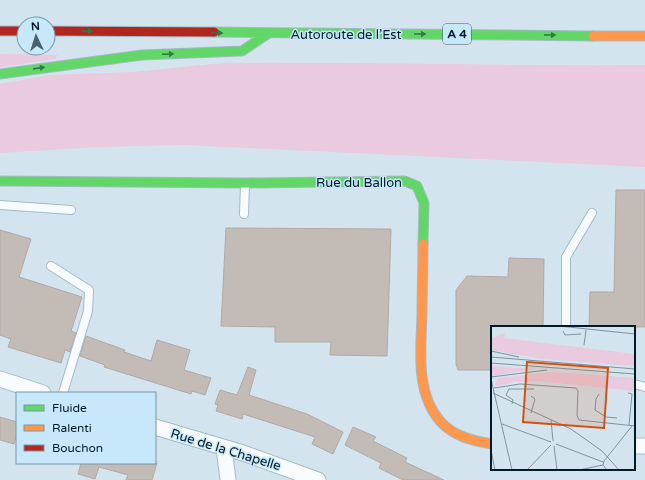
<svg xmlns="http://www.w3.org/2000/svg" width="645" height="480" viewBox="0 0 645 480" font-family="'Varela Round',sans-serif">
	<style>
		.green { fill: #eacade }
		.building { fill: #c3bbb6; stroke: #b0aaa6 }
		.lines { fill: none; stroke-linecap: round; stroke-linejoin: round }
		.lane-casing { stroke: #a3bbc8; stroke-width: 10 }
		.street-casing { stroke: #a3bbc8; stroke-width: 17 }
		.fast-casing { stroke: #a3bbc8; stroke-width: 11 }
		.slow-casing { stroke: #a3bbc8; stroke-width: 11 }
		.jam-casing { stroke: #a3bbc8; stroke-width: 11 }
		.lane { stroke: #f8fbfd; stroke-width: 8 }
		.street { stroke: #f8fbfd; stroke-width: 15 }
		.fast { stroke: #63d668; stroke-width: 9 }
		.slow { stroke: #ff974d; stroke-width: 9 }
		.jam { stroke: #b3261e; stroke-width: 9 }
		.oneway { fill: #327848 }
		.labels { text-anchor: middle; stroke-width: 3; stroke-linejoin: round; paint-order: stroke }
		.shield { fill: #c7e8fb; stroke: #3c5867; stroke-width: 1 }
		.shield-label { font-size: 12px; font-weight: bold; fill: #001b28 }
		.street-label { font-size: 13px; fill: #001b28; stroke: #c7e8fb }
		.inset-road { fill: none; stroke: #7f949f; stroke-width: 1 }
		.view { fill: #d1530f; fill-opacity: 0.15; stroke: #d1530f; stroke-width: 2 }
		.inset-edge { fill: none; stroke: #001b28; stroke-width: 2 }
	</style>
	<rect width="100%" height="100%" fill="#d3e4ef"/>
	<!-- green -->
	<path class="green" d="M0,54l58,1 -3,4 -55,8z
		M222,63c141,-1 282,3 423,2v102l-461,-22 -86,2 -98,6v-69l50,-9 83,-3z"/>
	<!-- building -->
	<path class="building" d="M616,190h29v137h-56l1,-35h24z
		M226,228l165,1 -4,127 -57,-1 1,-13h-56v-15l-54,-1z
		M0,230l31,9 -12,38 63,20 -11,34 5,2 -6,19 -5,-2 -4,13 -53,-16 3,-8 -11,-4z
		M509,258l35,1 -1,68h-51v43h-34l-2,-6v-74l11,-14 41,1z
		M86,336l39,14 -1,2 27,9 6,-21 33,10 -6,20 27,8 -6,17 -13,-4 -1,3 -87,-27 1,-2 -25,-9z
		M248,367l8,3 -7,25 58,19 36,18 -10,22 -21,-10 3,-7 -72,-23 -1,5 -26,-8 2,-6 -3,-1 5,-14 17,5z
		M0,417l17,5v12l-3,10 -14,-4z
		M353,427l23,10 -3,4 34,17 -2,4 39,18h-41l-24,-12 2,-5 -36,-18z
		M81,463h76l-5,17h-26l2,-5 -29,-8 -4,12 -17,-5z"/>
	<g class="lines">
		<!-- lane casing -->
		<g class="lane-casing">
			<path id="lane" d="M0,205l71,5
				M244,214l1,-30
				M51,266l38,24 -1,21 -25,82
				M566,327v-70l26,-44
				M634,384l11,3"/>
		</g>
		<!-- street casing -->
		<g class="street-casing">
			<path id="street" d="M0,379l43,14
				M155,427l88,26 75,27
				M634,446h11
				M224,448l4,32"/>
		</g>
		<!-- fast casing -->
		<g class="fast-casing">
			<path id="fast" d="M214,32l379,4
				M0,74l142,-19 100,-4 27,-18
				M0,181l245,2 160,-2 12,5 7,17 -1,41"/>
		</g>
		<!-- slow casing -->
		<g class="slow-casing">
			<path id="slow" d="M593,36h52
				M423,244c0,23 -1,47 -1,70 -1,35 -7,78 18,107 13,15 33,20 52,23"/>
		</g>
		<!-- jam casing -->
		<g class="jam-casing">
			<path id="jam" d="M0,31h24
				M48,31l166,1"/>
		</g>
		<!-- lane -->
		<use href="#lane" class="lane"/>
		<!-- street -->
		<use href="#street" class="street"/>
		<!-- fast -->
		<use href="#fast" class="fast"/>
		<!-- slow -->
		<use href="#slow" class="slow"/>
		<!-- jam -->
		<use href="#jam" class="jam"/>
	</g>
	<!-- one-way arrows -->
	<defs><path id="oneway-solid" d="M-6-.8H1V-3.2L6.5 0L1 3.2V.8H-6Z"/></defs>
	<g class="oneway">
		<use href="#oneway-solid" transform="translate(87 31) rotate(1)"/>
		<use href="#oneway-solid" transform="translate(217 33) rotate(1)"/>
		<use href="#oneway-solid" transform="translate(420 34)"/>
		<use href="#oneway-solid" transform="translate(550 35)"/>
		<use href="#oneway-solid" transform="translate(168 54) rotate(-3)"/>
		<use href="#oneway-solid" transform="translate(39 68) rotate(-8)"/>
	</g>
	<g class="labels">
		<!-- shield labels -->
		<rect class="shield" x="443" y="24" width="28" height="20" rx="3"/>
		<g class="shield-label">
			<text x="457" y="38">A 4</text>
		</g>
		<!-- street labels -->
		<g class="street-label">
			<text x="346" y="39">Autoroute de l’Est</text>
			<text x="359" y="187">Rue du Ballon</text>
			<text transform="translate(226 449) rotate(17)" y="5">Rue de la Chapelle</text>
		</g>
	</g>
	<!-- overview -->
	<g transform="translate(491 326)">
		<rect width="144" height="144" fill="#d3e4ef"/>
		<path d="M14,7l-1,5 131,16v12l-93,-7 -51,-9v-12zM0,40l43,3 -43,7zM63,46l81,6v13l-97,-10 -24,1 -18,4 -1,-2 3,-6z" fill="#eacade"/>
		<path class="inset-road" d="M68,0l76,8M72,5l2,4 16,-1M93,19l2,-15M0,25l28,6M0,31l144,12M0,37l144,11M0,51l56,-7M0,53l21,91M3,62l26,-4 56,4 2,3 -1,24 2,5 56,6M2,67l78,36 31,22 17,19M137,67l4,1 -3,31M108,68l-3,5 -1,11 11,7 11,1M40,70l4,3 -4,14M21,78l1,-4 -7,-5 3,-6h25M60,94l2,21M11,98l49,18M65,118l47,18M63,120l3,24M0,124l4,20M36,144l24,-25M88,144l24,-5M116,144l-4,-5 1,-4 28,-35"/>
		<path class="view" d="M36,36l81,6 -4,60 -81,-6z"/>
		<rect width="144" height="144" class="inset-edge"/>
	</g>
	<!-- legend -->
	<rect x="16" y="392" width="140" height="72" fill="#c7e8fb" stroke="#7796a7"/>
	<rect x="24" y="405" width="20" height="6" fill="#63d668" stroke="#7796a7"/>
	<text x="52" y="412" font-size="12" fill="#001b28">Fluide</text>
	<rect x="24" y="425" width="20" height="6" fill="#ff974d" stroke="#7796a7"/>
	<text x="52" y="432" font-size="12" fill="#001b28">Ralenti</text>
	<rect x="24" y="445" width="20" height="6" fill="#b3261e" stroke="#7796a7"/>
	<text x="52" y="452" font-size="12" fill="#001b28">Bouchon</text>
	<!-- north arrow -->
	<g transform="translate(36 36) rotate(356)"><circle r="19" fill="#c7e8fb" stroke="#7796a7"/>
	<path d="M0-3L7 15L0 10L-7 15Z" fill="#4a616e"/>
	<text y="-6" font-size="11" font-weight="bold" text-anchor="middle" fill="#001b28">N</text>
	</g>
</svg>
